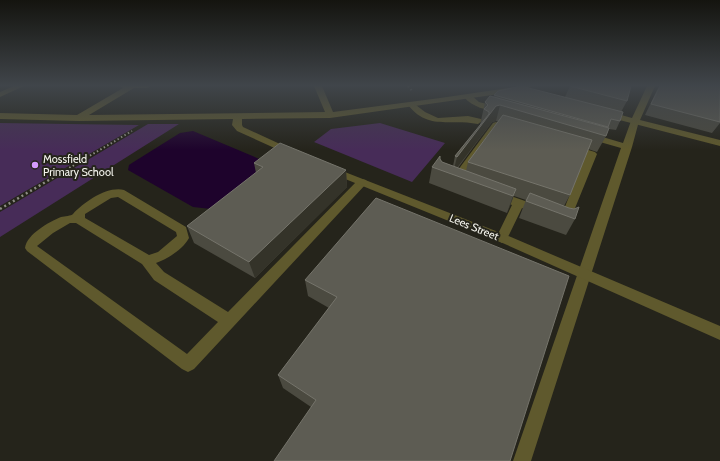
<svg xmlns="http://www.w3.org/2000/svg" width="720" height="461" viewBox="0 0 720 461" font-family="Cabin,sans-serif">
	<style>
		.green { fill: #472c58 }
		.water { fill: #1e032c }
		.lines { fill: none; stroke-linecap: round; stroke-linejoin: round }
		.path-far1 { stroke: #8d8c84; stroke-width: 2; stroke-dasharray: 1.5 2.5; stroke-linecap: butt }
		.path { stroke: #8d8c84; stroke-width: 2.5; stroke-dasharray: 2 3; stroke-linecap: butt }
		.lane { fill: #5f592d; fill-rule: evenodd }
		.street { fill: #5f592d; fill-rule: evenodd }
		.wall { fill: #4b4a40; fill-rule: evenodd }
		.shaded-wall { fill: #343329 }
		.building { fill: #5d5c53; stroke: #75746b }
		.poi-dot { fill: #d59cfb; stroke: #25241b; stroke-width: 1.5 }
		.labels { text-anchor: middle; stroke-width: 4; stroke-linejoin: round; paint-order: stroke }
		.poi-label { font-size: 11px; fill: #f5f5ee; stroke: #25241b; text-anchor: start }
		.street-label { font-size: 11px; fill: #f5f5ee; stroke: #25241b }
	</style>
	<rect width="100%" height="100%" fill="#25241b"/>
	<!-- green -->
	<path class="green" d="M0,123l139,2 -139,81z
		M380,123l65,20 -33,39 -98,-40 17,-13z
		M148,124h31l-179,113v-25z"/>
	<!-- water -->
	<path class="water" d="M193,131l71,30 3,3 -56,45 -18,-2 -65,-37 1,-5 3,-2 48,-30z"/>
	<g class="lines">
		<!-- path-far1 -->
		<path class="path-far1" d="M408,86l5,6
			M52,178l80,-47"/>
		<!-- path -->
		<path class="path" d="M0,209l54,-32"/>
		<!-- lane -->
		<path class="lane" d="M465,95h6l8,7 23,6 1,2 -4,3c-13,-4 -26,-5 -35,-16z
			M412,102l13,10 13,6 30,-2 13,3 1,2 -4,3c-28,-6 -49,7 -70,-19z
			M635,118l4,3 -7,26 -101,314h-18l108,-313 -35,-10 -2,-2 5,-3 34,10 8,-22z
			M496,122l99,30 2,2 -28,69 -4,1 -4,-1 -39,-15 -16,33 -4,2 -4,-2 -2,-3 16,-33 -60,-23 -1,-2 1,-2 41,-55zM498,129l88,26 -24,59 -100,-35z
			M362,179l4,1 1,2 -1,2 -172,185 -6,3 -6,-3 -155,-118 -2,-3c2,-14 24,-26 36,-31 4,-1 10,-1 12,-3 11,-12 34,-28 51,-24l62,37 3,11c-6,11 -21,21 -33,25l8,9 64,40 130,-132zM118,197l58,35 1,4 -19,16 -9,3 -64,-37v-4l26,-16zM70,223h6l66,41 12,16 64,42 -31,32 -150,-108 16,-13z"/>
		<!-- street -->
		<path class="street" d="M14,86h10l-24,11v-5z
			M120,86h31l-4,2h-13l-45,27 236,-3 -11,-26h8l11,26 107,-14 82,-12h11l-12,5 -191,27 -88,1v6l1,2 50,23 2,2 -2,2 -3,1 -53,-24 -5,-6 1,-6 -154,2 -79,-2v-6l77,2 46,-27z
			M647,86h8l-15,34 80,20v6l-116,-30 -1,-2 4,-3 25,7z
			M332,167l174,68 214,91v14l-222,-99 -170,-69 -1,-2 1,-2z"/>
	</g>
	<!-- wall -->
	<path class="wall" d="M570,86l57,15 -6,11 -1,9 -4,9 -7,-1 -3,7 -9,16 -9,-3 -18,46 -6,11 11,13 -9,16 -47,-17 7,-18 -12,-4 -7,17 -78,-30 3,-16 8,-8 2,3 11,4 2,-10 25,-31 5,-23 9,-6v-1l71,2zM496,121h2l-30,41 -2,9 -8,-3 34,-46z
		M659,86h61v37l-8,10 -67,-18z
		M254,163l92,7 1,17 -92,91 -61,-35 -7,-17 69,-53z
		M569,276l-258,131 -28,-19 -5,-13 51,-67 -21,-12 -3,-16z"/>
	<!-- shaded-wall -->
	<path class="shaded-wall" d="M500,105l-4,16 -4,1 -39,51 4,-16 39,-51z
		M346,170l1,17 -92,91 -6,-16z
		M516,189l-6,17 -3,7 6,-17z"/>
	<!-- building -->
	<path class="building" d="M521,86l102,26 -3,9 -9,-2 -3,8 -114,-32 4,-4z
		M570,86h61l-4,15z
		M660,86h60v36l-69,-18z
		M490,96l119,32 -3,8 -106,-31 -4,1 -39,51 -2,-1 34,-42v-2l-5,-3 4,-4 -3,-3z
		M503,115l89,25 -22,55 -102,-33z
		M280,143l66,27 -97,92 -62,-36 76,-59 -9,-4z
		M440,156v3l2,3 74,27 -3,7 -81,-29z
		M530,193l39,15 5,1 5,-2 -4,12 -49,-18z
		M376,198l193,78 -59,185h-236l42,-61 -38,-25 59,-78 -32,-17z"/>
	<!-- sky -->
	<linearGradient id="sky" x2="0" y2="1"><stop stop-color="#14140f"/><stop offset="0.57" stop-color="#40454a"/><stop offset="1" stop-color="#40454a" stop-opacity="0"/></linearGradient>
	<rect width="720" height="150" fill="url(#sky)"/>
	<!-- markers -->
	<circle class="poi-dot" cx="35" cy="165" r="4"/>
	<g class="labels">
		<!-- poi labels -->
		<g class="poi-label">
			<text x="43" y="163">Mossfield<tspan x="43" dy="13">Primary School</tspan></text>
		</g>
		<!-- street labels -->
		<g class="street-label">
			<text transform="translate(474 227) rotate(22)" y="4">Lees Street</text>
		</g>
	</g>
</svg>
